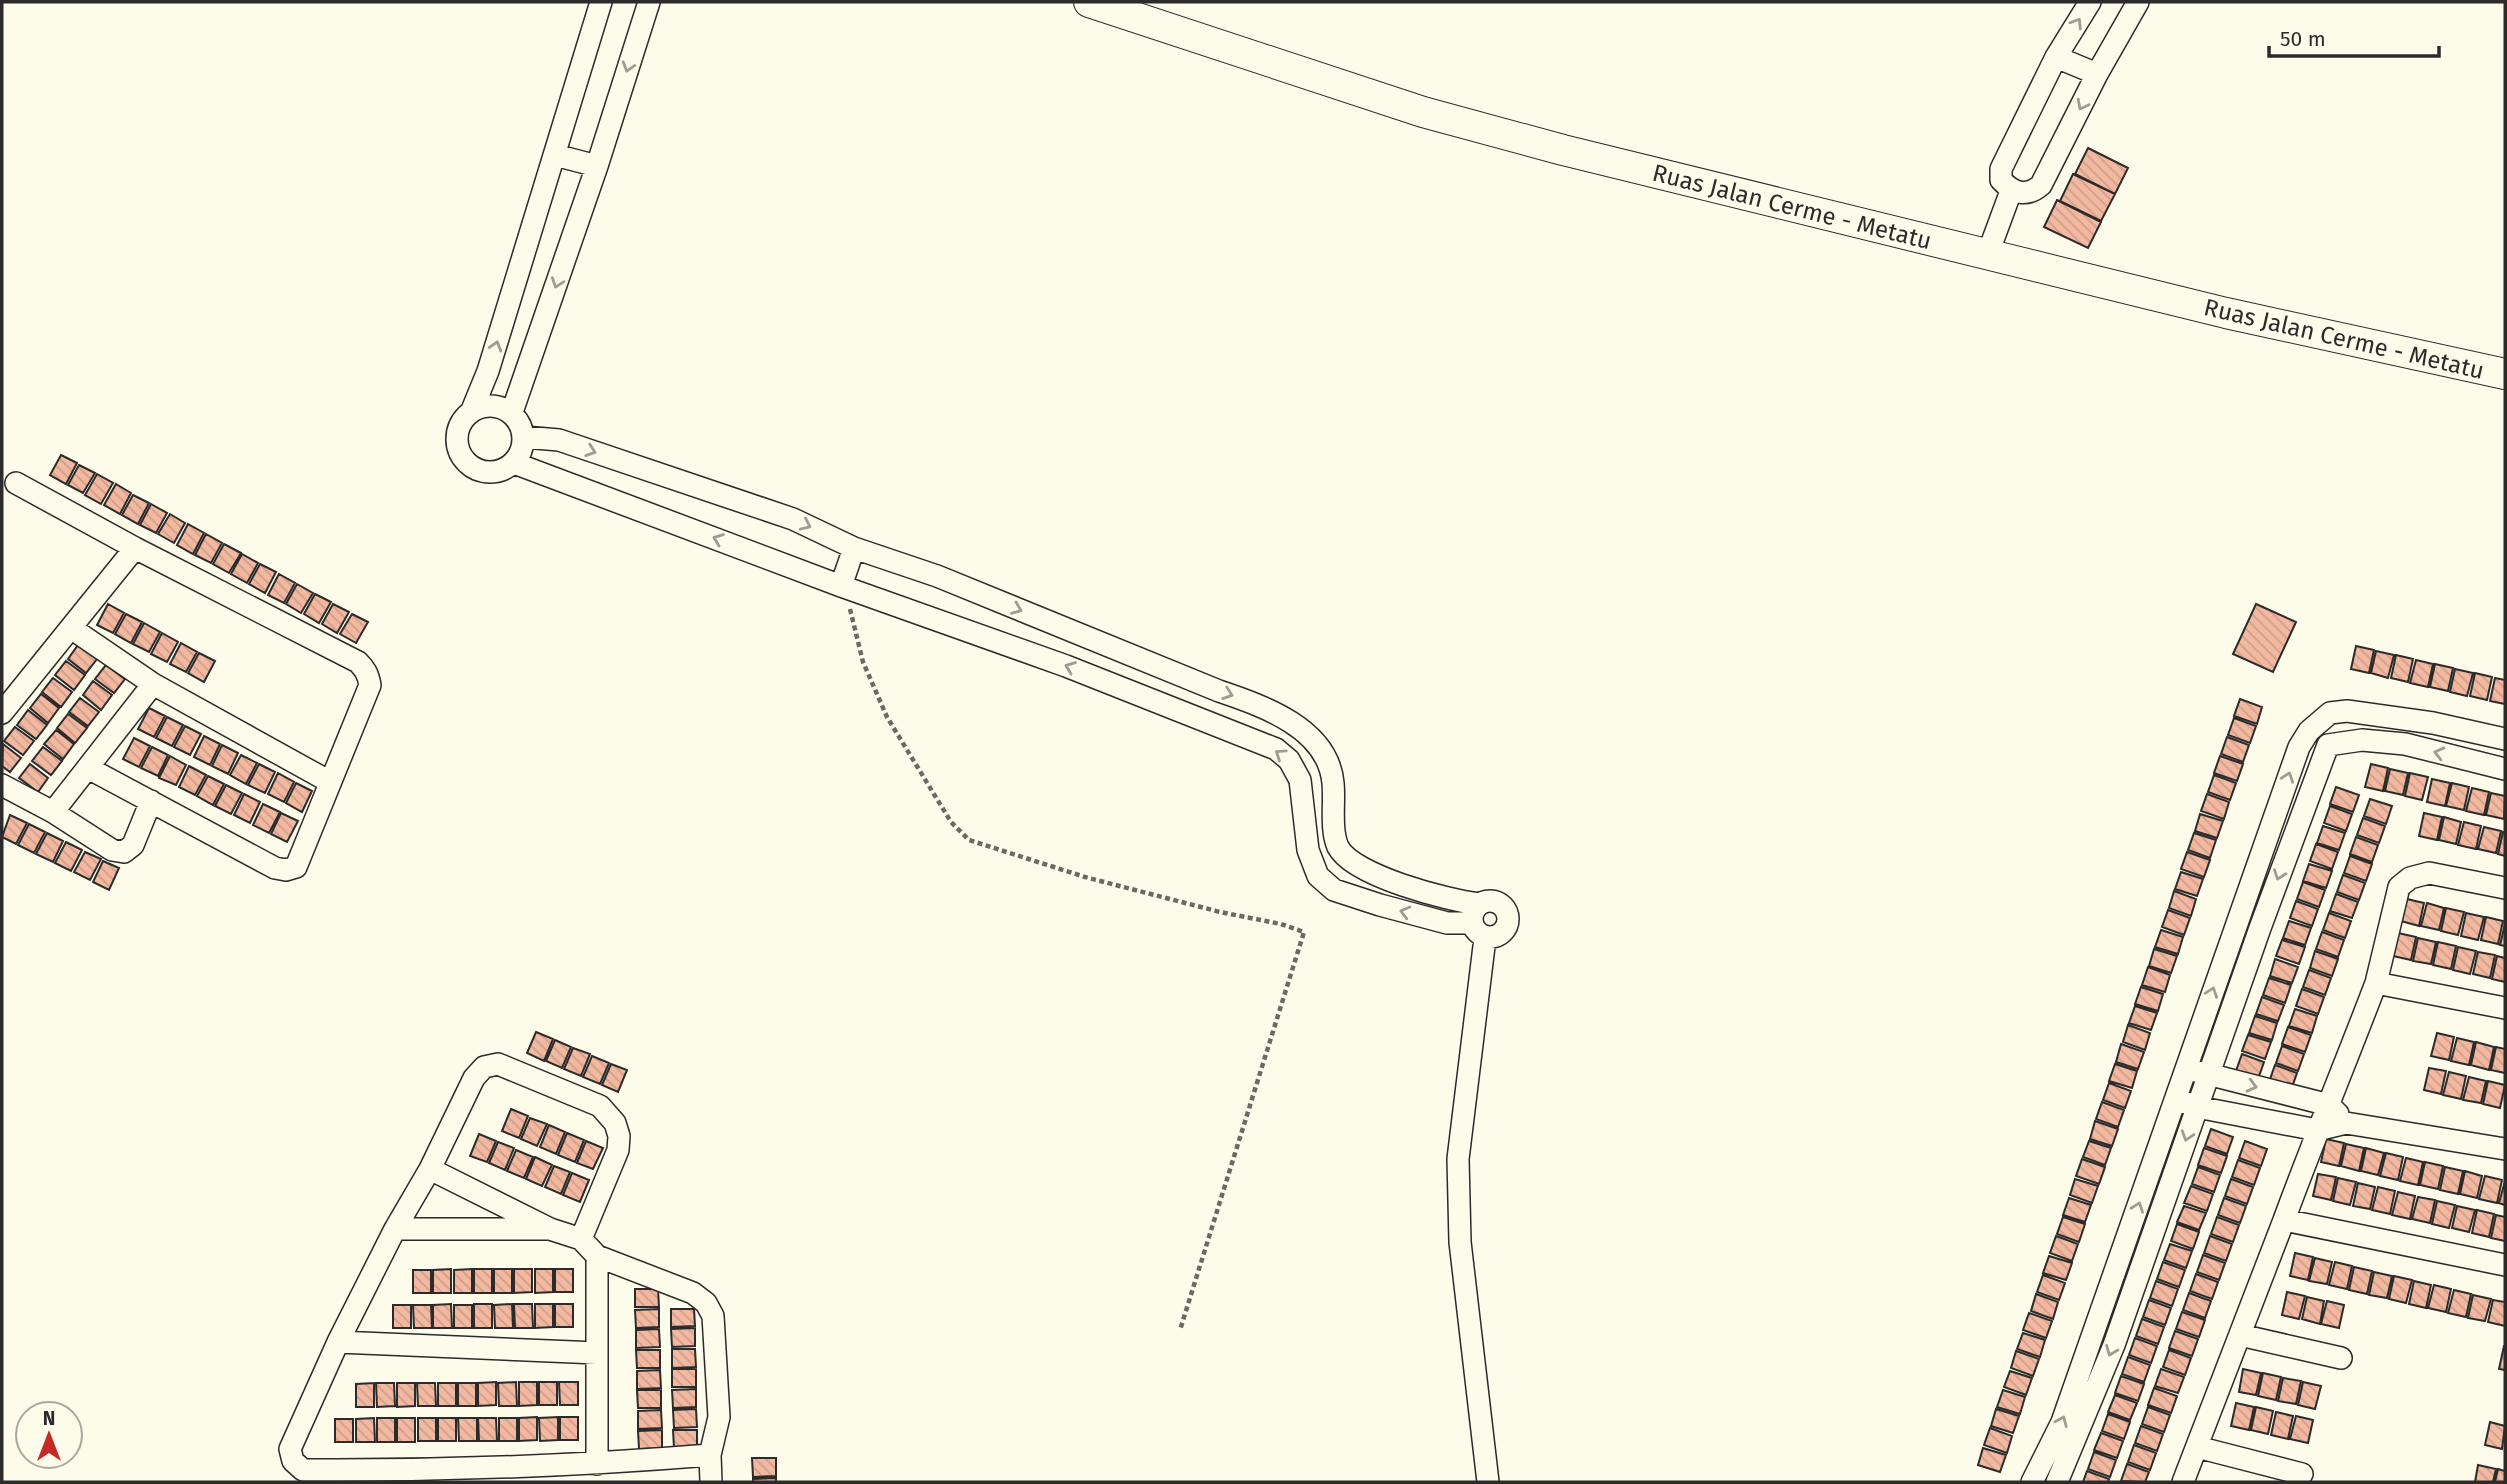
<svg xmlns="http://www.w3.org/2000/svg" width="2507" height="1484" viewBox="0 0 2507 1484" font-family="'Fira Sans',sans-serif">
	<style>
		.building { fill: url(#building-back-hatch); stroke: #2b2b2b; stroke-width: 2 }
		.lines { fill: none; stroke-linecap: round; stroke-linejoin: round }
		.minor-casing { stroke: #2b2b2b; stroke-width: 24 }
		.secondary-casing { stroke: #2b2b2b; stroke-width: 32 }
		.path { stroke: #6a6964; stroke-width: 4.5; stroke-dasharray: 5 3.5; stroke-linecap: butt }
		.minor { stroke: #fdfbea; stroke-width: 21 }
		.secondary { stroke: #fdfbea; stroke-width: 30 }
		.oneway { stroke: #9e9d94 }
		.labels { text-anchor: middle; stroke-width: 5; stroke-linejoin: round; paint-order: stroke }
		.street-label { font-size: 24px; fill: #2b2b2b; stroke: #fdfbea }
	</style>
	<defs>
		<pattern id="building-back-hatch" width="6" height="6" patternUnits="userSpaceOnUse" patternTransform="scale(1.75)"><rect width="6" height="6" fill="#f2b8a0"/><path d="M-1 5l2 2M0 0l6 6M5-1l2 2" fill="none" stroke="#d09e8a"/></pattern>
	</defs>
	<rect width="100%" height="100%" fill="#fdfbea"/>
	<!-- building -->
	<path class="building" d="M2088,148l40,20 -13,26 -40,-20z
		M2073,174l42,20 -14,27 -41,-20z
		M2057,200l44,22 -13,26 -44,-21z
		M61,455l16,8 -11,21 -16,-9z
		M79,465l16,8 -12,20 -15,-8z
		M97,474l16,9 -12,21 -16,-9z
		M116,484l15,9 -11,21 -16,-9z
		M133,495l16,8 -11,21 -16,-9z
		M151,504l16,9 -11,20 -16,-8z
		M170,514l15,9 -11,20 -16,-9z
		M188,524l16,9 -11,21 -16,-9z
		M206,534l16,9 -11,20 -16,-8z
		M224,544l17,9 -12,20 -16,-9z
		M242,554l16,9 -11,20 -16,-9z
		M260,564l16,8 -11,21 -16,-9z
		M279,574l16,9 -11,20 -16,-8z
		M297,584l16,9 -12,20 -15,-9z
		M315,594l16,8 -12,21 -15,-9z
		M108,604l16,9 -11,20 -16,-8z
		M333,604l16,8 -12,21 -15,-9z
		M2256,604l40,18 -23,50 -40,-18z
		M126,614l16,8 -11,21 -16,-9z
		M352,614l16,8 -12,21 -16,-9z
		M144,623l16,9 -11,20 -16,-8z
		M162,633l16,9 -11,20 -16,-8z
		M181,643l16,9 -11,20 -16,-8z
		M78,645l19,14 -11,14 -18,-14z
		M2356,646l18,4 -5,23 -18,-4z
		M2376,651l18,4 -6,23 -17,-5z
		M199,653l16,8 -11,21 -16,-9z
		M2396,655l17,4 -5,23 -17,-4z
		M2416,660l17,4 -5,23 -18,-4z
		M66,661l19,14 -11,15 -19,-15z
		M2435,664l18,4 -5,23 -18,-4z
		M106,665l19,14 -11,14 -19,-14z
		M2455,669l18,4 -6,23 -17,-4z
		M2475,673l17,4 -5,23 -17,-4z
		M53,678l19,14 -11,15 -19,-15z
		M2495,678l10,2v24l-15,-3z
		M93,681l19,14 -11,15 -18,-15z
		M41,694l18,14 -11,15 -18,-15z
		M80,698l19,14 -11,14 -19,-14z
		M2240,699l22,8 -5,17 -23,-8z
		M149,708l16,8 -11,21 -16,-8z
		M28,710l19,15 -11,14 -19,-14z
		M68,714l19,14 -12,15 -18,-15z
		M167,717l16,8 -11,21 -16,-8z
		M2234,718l22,8 -6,17 -22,-8z
		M185,726l16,8 -11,21 -16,-8z
		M15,727l19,14 -11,14 -19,-14z
		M56,730l18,14 -11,15 -19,-15z
		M204,736l16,8 -10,21 -16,-8z
		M2227,737l22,8 -6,17 -22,-8z
		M134,738l16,8 -11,21 -16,-8z
		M3,744l18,14 -11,14 -8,-6z
		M222,745l16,8 -10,21 -16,-8z
		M43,747l19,14 -11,14 -19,-14z
		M152,747l16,8 -10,21 -17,-8z
		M241,755l16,8 -11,21 -16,-9z
		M170,756l16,9 -10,20 -17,-7z
		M2220,756l23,8 -6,17 -23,-8z
		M30,764l18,14 -10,14 -19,-14z
		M259,764l16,8 -10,21 -17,-8z
		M2371,764l17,4 -5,23 -18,-4z
		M189,766l17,9 -11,20 -16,-8z
		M2390,769l18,4 -5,22 -18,-4z
		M278,773l16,9 -10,20 -16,-8z
		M2410,773l18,4 -6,23 -17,-4z
		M2214,775l22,8 -6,17 -22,-8z
		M208,776l16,8 -11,21 -16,-9z
		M2432,779l18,4 -5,23 -18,-4z
		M296,783l16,8 -10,21 -16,-9z
		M2452,783l17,4 -5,23 -18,-4z
		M226,785l16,8 -11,21 -16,-8z
		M2336,787l23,8 -6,17 -23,-8z
		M2472,788l17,4 -5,23 -18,-4z
		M2491,793l14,3 -1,23 -18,-4z
		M244,794l16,8 -10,21 -16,-8z
		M2207,794l22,8 -5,17 -23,-8z
		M2370,799l22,7 -6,18 -22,-8z
		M263,804l17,8 -11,21 -16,-8z
		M2330,806l22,8 -6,17 -22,-8z
		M281,813l17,8 -11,21 -16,-8z
		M2424,813l18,4 -5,23 -18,-4z
		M2200,814l23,7 -6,17 -22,-7z
		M10,815l17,8 -11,21 -14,-7z
		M2444,817l17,5 -5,22 -17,-4z
		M2363,818l22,8 -6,17 -22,-8z
		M2464,822l17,4 -5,23 -18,-4z
		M29,824l16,8 -11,21 -16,-8z
		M2323,826l22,7 -6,17 -22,-7z
		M2484,827l17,4 -5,22 -18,-4z
		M2503,832h2v24l-7,-2z
		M47,833l16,8 -10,21 -17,-8z
		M2194,833l22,7 -6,18 -22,-8z
		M2356,837l22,8 -6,17 -22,-8z
		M66,842l16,8 -11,21 -16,-8z
		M2316,844l22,8 -6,17 -22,-8z
		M85,852l16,7 -11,21 -16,-8z
		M2187,852l23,8 -6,17 -23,-8z
		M2350,856l22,8 -6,17 -22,-8z
		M103,861l16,7 -10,22 -16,-8z
		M2309,864l23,7 -6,17 -23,-7z
		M2181,872l22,7 -6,17 -22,-7z
		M2343,875l22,8 -6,17 -22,-8z
		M2303,882l22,8 -6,17 -22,-8z
		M2174,891l22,8 -5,17 -22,-8z
		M2336,894l22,8 -6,16 -22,-7z
		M2407,899l17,4 -5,23 -18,-5z
		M2296,901l22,8 -6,17 -22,-8z
		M2427,903l17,5 -5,22 -18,-4z
		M2446,908l18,4 -6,23 -17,-4z
		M2168,910l22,8 -6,17 -22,-8z
		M2329,913l22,8 -6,17 -22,-8z
		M2466,913l18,4 -6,23 -17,-4z
		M2486,917l17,4 -5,23 -17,-4z
		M2289,921l22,7 -6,17 -22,-7z
		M2505,924v22l-5,-1z
		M2161,930l22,7 -5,17 -23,-7z
		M2322,932l22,8 -6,17 -22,-8z
		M2398,933l18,4 -5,23 -18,-4z
		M2418,938l18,4 -5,22 -18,-3z
		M2282,940l23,7 -6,17 -23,-8z
		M2438,942l18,4 -5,23 -18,-4z
		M2458,947l18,4 -6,23 -17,-4z
		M2154,949l23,7 -6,17 -22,-7z
		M2315,951l23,8 -6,17 -22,-8z
		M2478,952l17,3 -5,23 -17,-4z
		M2497,956l8,2v24l-13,-3z
		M2275,959l23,8 -6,16 -22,-7z
		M2148,967l22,8 -5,17 -23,-7z
		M2309,970l22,8 -6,17 -22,-8z
		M2269,978l22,7 -6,18 -22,-8z
		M2141,987l22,7 -5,17 -23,-7z
		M2302,989l22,8 -6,17 -22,-8z
		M2262,997l22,8 -6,16 -22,-7z
		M2135,1006l22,7 -6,17 -22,-7z
		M2295,1009l22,7 -5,17 -23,-7z
		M2255,1016l22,7 -5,17 -23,-7z
		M2128,1025l22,8 -5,17 -22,-8z
		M2288,1027l23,8 -6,17 -23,-8z
		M536,1032l17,7 -9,22 -17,-8z
		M2437,1033l17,4 -5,23 -18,-4z
		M2248,1035l23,7 -6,17 -23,-8z
		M2457,1038l17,4 -5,23 -18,-4z
		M555,1040l16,7 -9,21 -16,-7z
		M2476,1042l18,5 -5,23 -18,-5z
		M2121,1044l23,8 -6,17 -22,-7z
		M2282,1046l22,8 -6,17 -22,-8z
		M2496,1047l9,2v24l-14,-3z
		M573,1048l17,6 -9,22 -17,-7z
		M2242,1054l22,8 -6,17 -22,-8z
		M592,1056l17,7 -9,21 -17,-7z
		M611,1064l16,6 -9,22 -16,-7z
		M2115,1064l22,7 -5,17 -23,-7z
		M2275,1065l22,8 -6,17 -22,-8z
		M2429,1068l17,3 -5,23 -17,-4z
		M2449,1072l17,4 -5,23 -18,-4z
		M2469,1077l17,4 -5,22 -18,-3z
		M2488,1081l17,4 -5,23 -17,-4z
		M2109,1083l22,8 -6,17 -22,-8z
		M2102,1102l22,8 -6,17 -22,-8z
		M511,1109l17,7 -9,22 -17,-7z
		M530,1118l17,6 -10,22 -16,-7z
		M2095,1121l23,8 -6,17 -22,-7z
		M549,1125l16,7 -9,22 -16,-7z
		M2211,1129l22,8 -6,17 -22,-8z
		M567,1133l17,7 -9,22 -17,-7z
		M479,1134l17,7 -9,21 -17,-6z
		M2326,1139l18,4 -5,23 -18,-4z
		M586,1141l17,7 -10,21 -16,-6z
		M2089,1141l22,7 -6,17 -22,-8z
		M2245,1141l22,8 -6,17 -22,-8z
		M498,1142l16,6 -9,22 -16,-7z
		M2346,1144l18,4 -5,23 -18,-5z
		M2204,1148l23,8 -6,17 -23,-8z
		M2366,1148l18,5 -6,22 -17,-4z
		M516,1150l17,7 -9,21 -17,-7z
		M2386,1153l17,4 -5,23 -18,-4z
		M535,1157l17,8 -10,21 -16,-7z
		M2406,1158l17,4 -5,23 -18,-4z
		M2082,1159l23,8 -6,17 -23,-8z
		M2238,1160l22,8 -6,17 -22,-8z
		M2425,1162l18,4 -5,23 -18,-4z
		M554,1166l16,6 -9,22 -16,-7z
		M2198,1167l22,8 -6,17 -22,-8z
		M2445,1167l18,4 -5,23 -18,-4z
		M2465,1171l17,5 -5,22 -17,-4z
		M572,1173l17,7 -9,22 -17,-7z
		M2318,1174l18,3 -5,23 -18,-4z
		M2485,1176l17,4 -5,23 -18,-4z
		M2338,1178l18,4 -6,23 -17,-4z
		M2075,1179l23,7 -6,17 -22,-8z
		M2231,1179l22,8 -6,17 -22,-8z
		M2505,1181v24l-6,-2z
		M2358,1183l17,4 -5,22 -17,-3z
		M2191,1186l22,8 -6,17 -23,-8z
		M2378,1187l17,4 -5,23 -18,-4z
		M2398,1192l17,4 -5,23 -18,-4z
		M2418,1197l17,3 -5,23 -18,-4z
		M2069,1198l22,7 -6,17 -22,-7z
		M2224,1198l22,8 -6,17 -22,-8z
		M2437,1201l18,4 -6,23 -17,-4z
		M2184,1206l22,7 -7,17 -22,-8z
		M2457,1206l18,4 -6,22 -17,-4z
		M2477,1210l17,4 -5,23 -17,-4z
		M2496,1215l9,2v24l-14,-3z
		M2063,1217l22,7 -6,18 -22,-8z
		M2217,1217l22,8 -6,17 -22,-8z
		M2177,1224l22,8 -6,17 -22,-8z
		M2056,1236l22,8 -6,17 -22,-8z
		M2210,1236l22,8 -6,17 -22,-8z
		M2170,1244l22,7 -6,17 -22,-8z
		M2295,1253l18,4 -5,23 -18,-4z
		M2203,1255l22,8 -6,17 -22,-8z
		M2049,1256l23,7 -6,17 -23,-7z
		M2315,1258l17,4 -5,22 -18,-3z
		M2163,1262l22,8 -6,17 -22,-8z
		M2335,1262l17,4 -5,23 -18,-4z
		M2354,1267l18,4 -5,23 -18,-4z
		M451,1269v24h-18v-23z
		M472,1269v24h-18v-23z
		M474,1269h18v24h-18z
		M494,1269h18v24h-18z
		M514,1269h18v23l-18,1z
		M535,1269h18v23l-18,1z
		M555,1269h18v23h-18z
		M413,1270h18v23h-18z
		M2374,1272l18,4 -5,22 -18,-3z
		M2196,1274l22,8 -6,17 -22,-8z
		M2043,1275l22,8 -6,17 -22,-8z
		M2394,1276l18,4 -6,23 -17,-4z
		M2156,1281l22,8 -6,17 -22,-8z
		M2414,1281l17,4 -5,23 -17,-4z
		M2434,1285l17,4 -5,23 -18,-4z
		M635,1289h23l1,18h-24z
		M2454,1290l17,4 -5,23 -18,-4z
		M2287,1292l18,4 -6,23 -17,-4z
		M2189,1293l22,8 -6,17 -22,-8z
		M2036,1294l22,8 -5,17 -22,-8z
		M2473,1295l18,4 -6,22 -17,-3z
		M2307,1297l17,4 -4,23 -18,-5z
		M2149,1300l22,8 -6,17 -22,-8z
		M2493,1300l12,2v24l-17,-4z
		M2327,1301l17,4 -5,23 -18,-4z
		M451,1304l1,24h-19v-23z
		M474,1304h18v24h-18z
		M512,1304l1,24h-18l-1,-23z
		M514,1304h18l1,24h-18z
		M535,1304h18v23l-18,1z
		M555,1304h18v23h-18z
		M393,1305h18v23h-18z
		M413,1305h18l1,23h-18z
		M454,1305h18v23h-18z
		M659,1309v18l-23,1 -1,-18z
		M671,1309h23l1,17 -24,1z
		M2182,1312l23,8 -6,17 -23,-8z
		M2029,1313l23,8 -6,17 -23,-8z
		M2142,1319l22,8 -6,17 -22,-8z
		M695,1328v18l-23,1 -1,-18z
		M659,1329l1,18 -24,1v-18z
		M2175,1331l23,8 -6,17 -23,-8z
		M2023,1333l22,7 -5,17 -23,-8z
		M2135,1338l22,8 -6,17 -22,-8z
		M2504,1346h1v24l-6,-1z
		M672,1349h23l1,18 -24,1z
		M636,1350h24v18h-23z
		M2169,1350l22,8 -6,17 -22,-8z
		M2016,1351l23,8 -6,17 -22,-8z
		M2128,1357l22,8 -6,17 -22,-8z
		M672,1369h24v18h-24z
		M2161,1369l23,8 -6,16 -23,-7z
		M2243,1369l18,4 -5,22 -17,-3z
		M660,1370l1,18 -24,1v-18z
		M2010,1371l22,7 -6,17 -22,-8z
		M2263,1373l18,4 -5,23 -18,-4z
		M2121,1376l23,8 -6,17 -23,-8z
		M2283,1378l18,3 -5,23 -18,-3z
		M496,1382v23l-18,1v-23z
		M516,1382l1,24h-18l-1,-23z
		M519,1382h18v23l-18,1z
		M539,1382h18v23h-18z
		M559,1382h19v23h-18z
		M2303,1382l18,4 -6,23 -17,-4z
		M374,1383v24h-18v-23z
		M376,1383h18l1,23 -18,1z
		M397,1383h18v23l-18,1z
		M417,1383h18l1,23h-18z
		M438,1383h18v23h-18z
		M458,1383h18v23h-18z
		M2154,1388l23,8 -6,17 -23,-8z
		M696,1389v18l-23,1 -1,-18z
		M637,1390h24v18h-23z
		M2003,1390l22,7 -5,17 -23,-7z
		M2115,1395l22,8 -7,17 -22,-8z
		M2236,1403l18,4 -5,23 -18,-4z
		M2148,1407l22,8 -6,17 -22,-8z
		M2256,1407l17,4 -5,23 -17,-4z
		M696,1409l1,18 -23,1 -1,-18z
		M1996,1409l23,7 -6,17 -22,-7z
		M661,1410l1,18 -24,1v-18z
		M2276,1412l17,4 -5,23 -17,-4z
		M2108,1414l22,8 -6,17 -22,-8z
		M2296,1416l17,4 -5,23 -18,-4z
		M537,1417v23l-18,1v-23z
		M558,1417v23l-18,1 -1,-23z
		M560,1417h18v23h-18z
		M374,1418l1,24h-19v-23z
		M377,1418h18v24h-18z
		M397,1418h18v24h-18z
		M418,1418h18v23h-18z
		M438,1418h18v23h-18z
		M458,1418h19v23h-18z
		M478,1418h18l1,23h-18z
		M499,1418h18v23h-18z
		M335,1419h18v23h-18z
		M2490,1422l15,4 -3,23 -17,-4z
		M2141,1426l22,8 -6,17 -22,-8z
		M1990,1428l22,8 -5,17 -23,-8z
		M662,1430v18l-23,1 -1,-18z
		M673,1430h24v17l-23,1z
		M2101,1433l22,8 -6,17 -23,-8z
		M2134,1445l22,8 -6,17 -22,-8z
		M1983,1448l23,7 -6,17 -22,-7z
		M2094,1452l22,8 -6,17 -22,-8z
		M752,1458h24v18l-23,1z
		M2127,1464l22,8 -4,10 -24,-1z
		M2478,1465l18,4 -3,13h-18z
		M2498,1469l7,2v11h-10z
		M2087,1471l22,8 -1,3h-25z
		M776,1478v4h-23v-3z"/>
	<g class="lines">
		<!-- minor casing -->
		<g class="minor-casing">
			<path id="minor" d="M2090,2l-34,55 -55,112v11c12,13 25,18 40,5l56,-111 41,-72
				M2056,57l41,17
				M555,155l42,11
				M1987,256l24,-65
				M457 439a33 33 0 1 1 66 0a33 33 0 1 1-66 0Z
				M472,410l16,-39 113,-369
				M512,412l85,-246 52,-164
				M524,437l35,3 234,79 61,29 83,28 282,115c44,15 109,37 114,92 2,19 -3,46 5,64 15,29 109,53 141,57
				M514,463l327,123 225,80 210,83 13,11 11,20 8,70 10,26 16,14 46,15 67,18h24
				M16,483l119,65 223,114c7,7 10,12 12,23l-74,182 -10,3 -11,-2 -187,-100
				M841,586l13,-38
				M71,628l82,56 177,98
				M2,713l133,-165
				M2,785l51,27 59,38 12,2 9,-7 18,-44
				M53,812l100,-128
				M1472 919a18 18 0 1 1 36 0a18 18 0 1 1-36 0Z
				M1485,938l-27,221 2,83 28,240
				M2376,983l23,-96 11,-9 19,-5 76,15
				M2196,1071l133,34 9,9
				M2184,1102l13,5 120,23 29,-7 159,26
				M430,1169l120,60 31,10 16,17 96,37 13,10 7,13 6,101 -9,38 1,27
				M2284,1220c29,-79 62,-158 92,-237l129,25
				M395,1229h152
				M581,1239l37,-89 1,-14 -4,-13 -15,-17 -102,-42 -14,3 -10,11 -44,91 -35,60 -57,113 -48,107 3,12 10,9c136,1 271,-4 407,-15
				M597,1256v208
				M2240,1335l101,23
				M338,1342l259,11
				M2197,1447l105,27
				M2032,1482l30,-60 237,-675 10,-16 21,-18 17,-2 86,12 72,16
				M2057,1482l57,-137 146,-417 68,-183 34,-5 43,4 100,25
				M2183,1482l101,-262 221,45"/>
		</g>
		<!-- secondary casing -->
		<g class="secondary-casing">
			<path id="secondary" d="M1089,2l334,110 140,38 663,163 279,61"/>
		</g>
		<!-- path -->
		<path class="path" d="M850,609l13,53 24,55 64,105 18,18 116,37 135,35 61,12 23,8 -124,398"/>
		<!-- minor -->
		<use href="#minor" class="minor"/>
		<!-- secondary -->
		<use href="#secondary" class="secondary"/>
	</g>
	<!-- one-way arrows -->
	<defs><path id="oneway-chevron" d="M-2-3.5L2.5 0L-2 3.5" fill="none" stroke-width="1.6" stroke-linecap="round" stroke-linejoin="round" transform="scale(1.75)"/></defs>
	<g class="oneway">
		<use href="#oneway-chevron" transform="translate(2077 23) rotate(-58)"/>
		<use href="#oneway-chevron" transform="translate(628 67) rotate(107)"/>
		<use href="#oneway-chevron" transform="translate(2082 105) rotate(117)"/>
		<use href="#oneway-chevron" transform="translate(557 283) rotate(109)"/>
		<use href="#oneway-chevron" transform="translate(496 346) rotate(-73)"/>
		<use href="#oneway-chevron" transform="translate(591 451) rotate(19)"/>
		<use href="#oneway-chevron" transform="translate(806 525) rotate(25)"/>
		<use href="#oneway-chevron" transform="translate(718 539) rotate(-159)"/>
		<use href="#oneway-chevron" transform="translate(1017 609) rotate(22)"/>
		<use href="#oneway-chevron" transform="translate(1070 667) rotate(-159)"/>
		<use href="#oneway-chevron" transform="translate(1228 694) rotate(19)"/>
		<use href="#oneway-chevron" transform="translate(2439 753) rotate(-166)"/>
		<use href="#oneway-chevron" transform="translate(1280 754) rotate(-146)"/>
		<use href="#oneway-chevron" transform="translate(2288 777) rotate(-71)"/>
		<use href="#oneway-chevron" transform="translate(2279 875) rotate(110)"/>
		<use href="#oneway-chevron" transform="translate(1405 912) rotate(-165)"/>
		<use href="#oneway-chevron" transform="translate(2212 992) rotate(-71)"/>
		<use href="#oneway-chevron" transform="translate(2252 1086) rotate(14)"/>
		<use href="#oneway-chevron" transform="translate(2187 1136) rotate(108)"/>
		<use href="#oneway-chevron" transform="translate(2138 1207) rotate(-70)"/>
		<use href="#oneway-chevron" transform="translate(2111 1351) rotate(112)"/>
		<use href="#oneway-chevron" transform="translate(2062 1421) rotate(-67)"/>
	</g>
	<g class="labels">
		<!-- street labels -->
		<g class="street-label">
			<text transform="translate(1792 207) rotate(14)" y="8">Ruas Jalan Cerme - Metatu</text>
			<text transform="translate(2344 339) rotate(13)" y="8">Ruas Jalan Cerme - Metatu</text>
		</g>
	</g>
	<!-- border -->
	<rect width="2507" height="1484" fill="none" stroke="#2b2b2b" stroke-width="7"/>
	<!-- north arrow -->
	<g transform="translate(49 1435)"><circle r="33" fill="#fdfbea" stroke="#a9a89e" stroke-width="2"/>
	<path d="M0-5L12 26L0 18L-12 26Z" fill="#c62828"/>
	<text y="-10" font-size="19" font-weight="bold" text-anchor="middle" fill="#2b2b2b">N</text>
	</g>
	<!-- scale -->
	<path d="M2269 46v10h170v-10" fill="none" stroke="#2b2b2b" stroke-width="3.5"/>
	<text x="2280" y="46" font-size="21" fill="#2b2b2b" stroke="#fdfbea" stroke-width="5" paint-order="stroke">50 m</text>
</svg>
